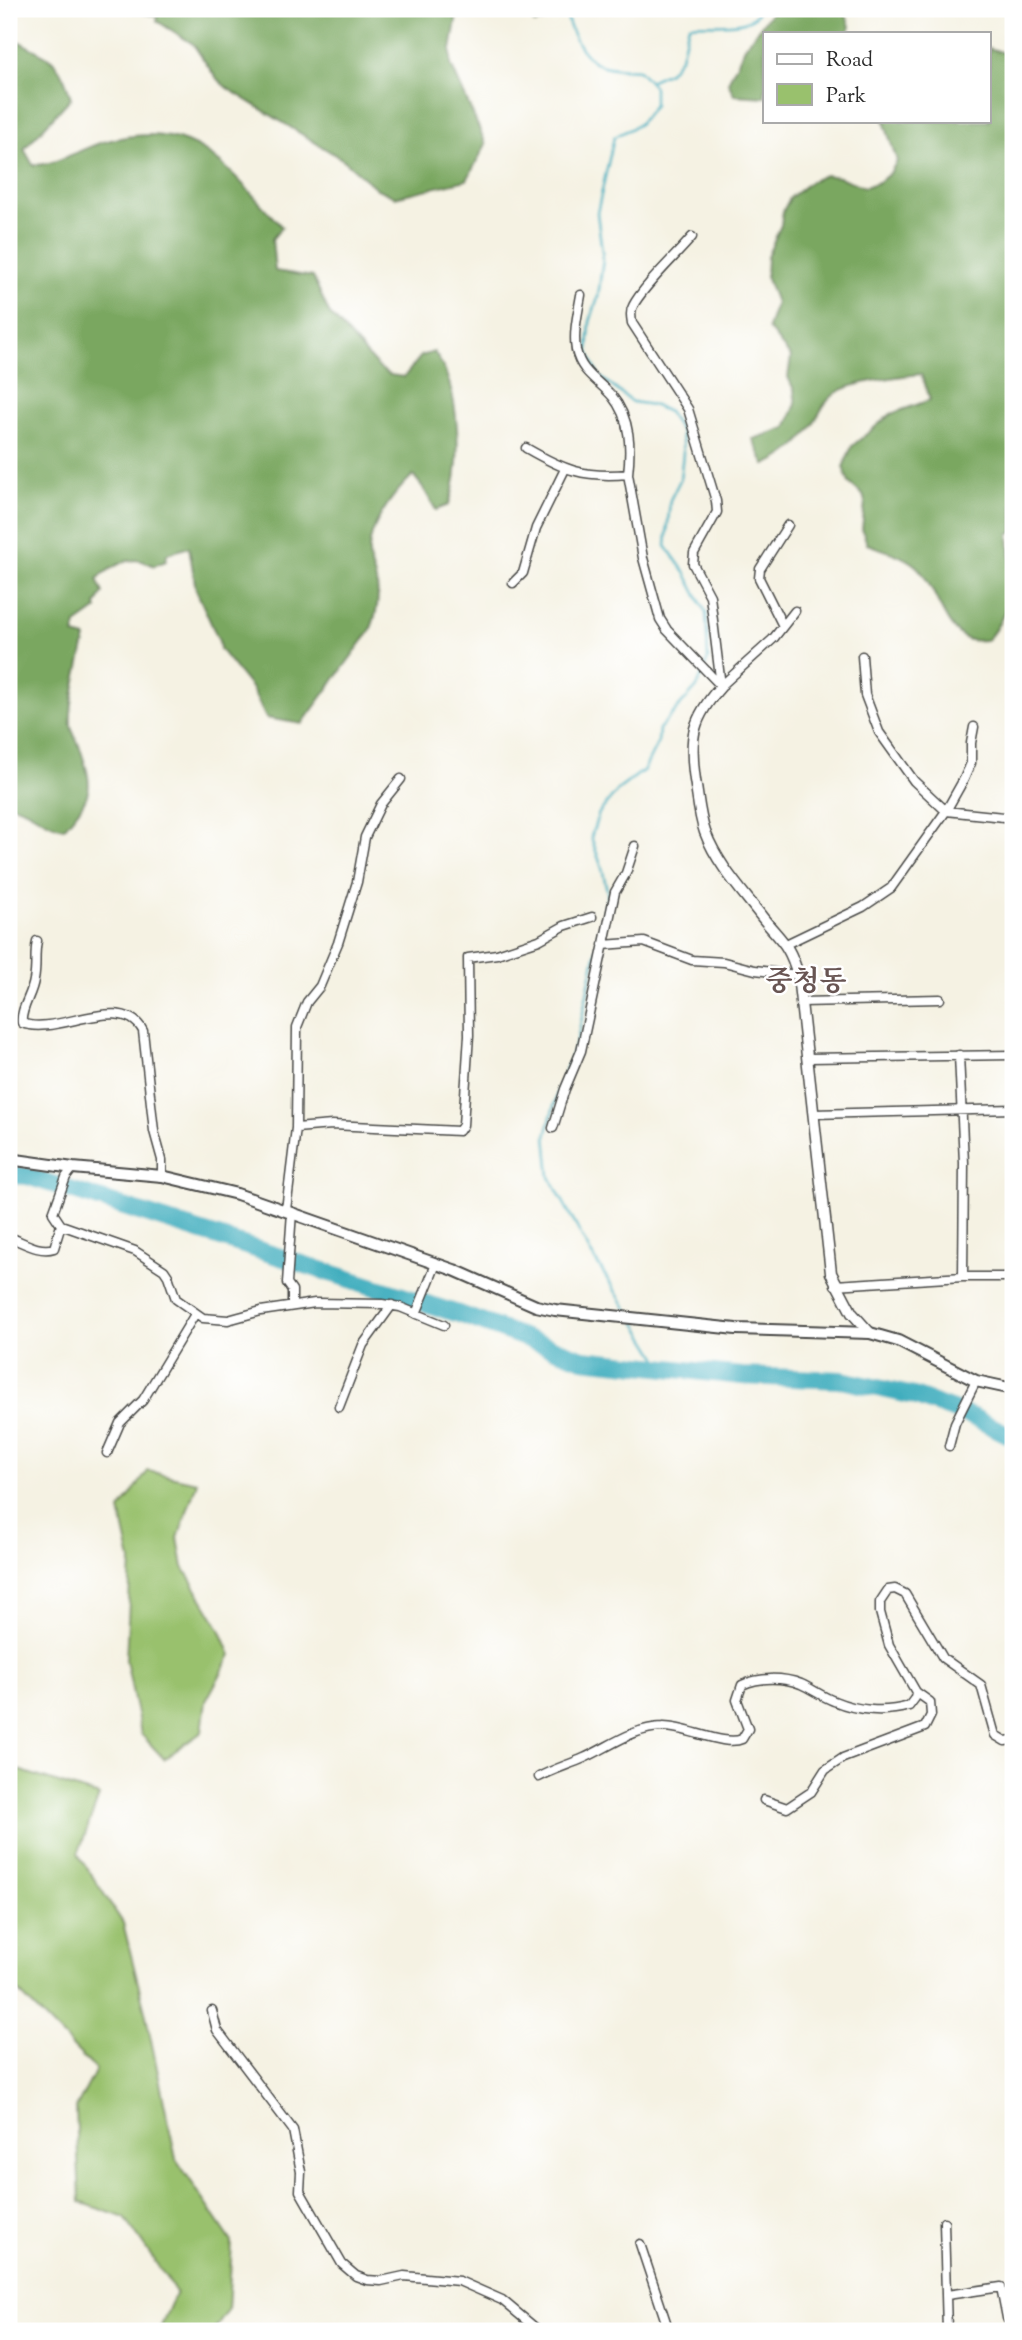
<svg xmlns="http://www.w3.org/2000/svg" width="1022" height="2340" viewBox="0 0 1022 2340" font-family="'Sorts Mill Goudy','Noto Serif KR',serif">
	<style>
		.green { fill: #99c16d; stroke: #62764c; stroke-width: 2 }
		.forest { fill: #7aa760; stroke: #526946; stroke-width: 2 }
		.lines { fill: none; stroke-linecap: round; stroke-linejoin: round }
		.stream { stroke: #40adbe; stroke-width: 2.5 }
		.river { stroke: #40adbe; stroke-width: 18 }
		.minor-casing { stroke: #494947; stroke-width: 11 }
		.tertiary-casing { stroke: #494947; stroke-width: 13 }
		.secondary-casing { stroke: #494947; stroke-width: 14 }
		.minor { stroke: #fff; stroke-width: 8 }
		.tertiary { stroke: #fff; stroke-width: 10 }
		.secondary { stroke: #fff; stroke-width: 10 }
		.labels { text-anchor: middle; stroke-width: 5; stroke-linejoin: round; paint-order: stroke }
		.quarter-label { font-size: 28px; font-weight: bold; fill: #685553; stroke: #fff }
	</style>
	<rect width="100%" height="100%" fill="#fff"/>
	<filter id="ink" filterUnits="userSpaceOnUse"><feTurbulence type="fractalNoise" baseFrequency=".0143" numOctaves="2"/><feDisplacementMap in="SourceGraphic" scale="14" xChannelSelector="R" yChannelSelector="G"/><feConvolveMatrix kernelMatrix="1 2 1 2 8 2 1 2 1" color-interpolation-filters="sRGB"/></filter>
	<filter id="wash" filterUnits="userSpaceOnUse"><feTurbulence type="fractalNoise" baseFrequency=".00686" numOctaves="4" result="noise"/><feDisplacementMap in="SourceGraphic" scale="28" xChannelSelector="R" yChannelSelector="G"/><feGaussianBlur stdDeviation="1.57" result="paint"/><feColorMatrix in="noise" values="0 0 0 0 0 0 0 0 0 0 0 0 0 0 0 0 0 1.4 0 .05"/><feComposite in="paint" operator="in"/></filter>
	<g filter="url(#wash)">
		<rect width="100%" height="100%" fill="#f5f2e3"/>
		<!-- green -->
		<path class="green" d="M148,1471l49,11 -19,56 5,29 37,62 11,26 -25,46 -4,31 -38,27 -23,-25 -15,-74 5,-99 -11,-51z
			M9,1767l90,29 -21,58 45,69 22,88 31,148 56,83 -4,68 -14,21h-55l17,-39 -51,-74 -45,-16 -4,-94 20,-38 -87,-88z"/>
		<!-- forest -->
		<path class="forest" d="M121,9h337l-7,41v15l35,79 -19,36 -72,17 -18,-8 -32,-28 -118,-73 -11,-10 -23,-34 -36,-23 1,-5z
			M523,9h26l-1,10 -13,5z
			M774,9h70l6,17 -1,7h-84v64l-31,-2 -6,-13 18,-37z
			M9,35c35,24 48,14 62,63l-47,51 9,16c24,0 47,-16 70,-23 93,-26 122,24 179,85l-10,12 3,32 38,6 16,36 49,54 12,8 14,2 17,-21 13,-4c27,36 29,110 15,153l-13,5 -14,-24 -9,-11c-20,19 -50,56 -43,86 1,6 4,11 5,16 6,18 2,37 -5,54l-68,93 -36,-6 -14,-29 -32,-40 -1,-8 -23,-51 -7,-43 -22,7 -1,7 -12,5c-22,-13 -39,-2 -57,13l6,14 -7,12 1,4 -21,15 -2,11 12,3c-5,22 -17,65 -15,87 1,6 5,14 8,20 15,44 15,48 -15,83 -21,-3 -34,-21 -55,-23z
			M989,48l19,6 5,13v466l-4,1c3,40 6,75 -22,106 -5,0 -12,1 -17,0 -26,-7 -34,-55 -53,-73 -13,-12 -34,-17 -50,-23l-5,-15 3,-27 -2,-7 -14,-12 -6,-16 9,-21 39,-32 39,-14 -9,-26c-23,3 -66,7 -85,19 -15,11 -16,22 -25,35 -12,18 -27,29 -46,37l-12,-26 33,-11 10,-24 -2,-14 -6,-13 3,-20 -23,-29 8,-25 -10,-27 1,-19 14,-32 2,-14 7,-13 21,-17 14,-6 14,2 26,10 14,-5 11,-9 7,-12 -13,-40h105z"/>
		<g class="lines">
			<!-- stream -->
			<path class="stream" d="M566,9c1,18 15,48 34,56 11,4 27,4 39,5l15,17v18l-16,20 -24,12 -17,76 6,46 -5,38 -8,25 -2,29 10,24 34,27 21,3 15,7 13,19 2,22 -3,27 -10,20 -4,46 20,28 20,39 2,46 -11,28 -38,42 -1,13 -14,28 -25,19 -20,24 -8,24 11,31 6,27 -31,146 -19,49 -12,46 4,41 40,75 40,62
				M649,81l20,-9 12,-15 8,-32c18,-3 66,6 69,-16
				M636,1323l28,45"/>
			<!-- river -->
			<path class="river" d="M9,1175l18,1 435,139 121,44 159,17 100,4 72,16 61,22 38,19"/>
		</g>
	</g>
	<g filter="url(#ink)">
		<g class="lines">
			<!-- minor casing -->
			<g class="minor-casing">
				<path id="minor" d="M692,237c-15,18 -49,49 -59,69 -3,5 -2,11 -1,17l56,86 28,92 1,11 -23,41 -1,11 17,32 11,90
					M581,295c-3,18 -8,37 -5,55 5,23 22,30 36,46 19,23 19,52 16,78
					M526,448c38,22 57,30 102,26l15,84 17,61 7,11 54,56
					M513,583l10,-10 13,-45 29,-59
					M783,626l-24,-48 1,-9 28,-44
					M862,656l3,39 14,37 35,49 32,30 67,7
					M721,686l52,-47 22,-28
					M37,941c-3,13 0,26 -3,39 -2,15 -14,29 -12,43 34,14 100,-32 121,8l11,100 8,29v16
					M786,944l77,-37 28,-19 55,-77 18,-32 7,-16v-20l3,-16
					M603,945l41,-3 48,18 32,2 31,8 43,5
					M801,1002l139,-3
					M959,1055l5,108 -1,114
					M808,1058l205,-3
					M813,1114l200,-5
					M296,1128l36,-3 127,6 4,-6 6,-90 -1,-77 29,-4 42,-14 25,-14 28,-9
					M553,1128l12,-39 16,-38 34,-159 11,-19 9,-27
					M73,1168l-7,9 -13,36 8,12 74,26 29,19 4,6 8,23 27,19 25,2 33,-9 54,-8 67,1 18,3 44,18
					M286,1210l10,-82 1,-101 10,-25 13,-16 18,-43 19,-61 8,-45 16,-33 20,-25
					M292,1212l-5,71 5,7v15
					M9,1237c14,5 30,16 45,11l7,-23
					M835,1285l128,-8h50
					M416,1314l20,-50
					M339,1407l24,-62 29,-40
					M949,1446l6,-23 21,-42
					M107,1453l13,-30 23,-23 52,-86
					M539,1777c15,-8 29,-12 45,-19 25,-11 50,-31 79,-31 22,-1 62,20 79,12l6,-10 -11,-29 5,-15c17,-8 41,-8 59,-1 11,5 22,13 33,17 24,10 51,12 75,5l6,-8 1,-6
					M764,1800l23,8 24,-16 14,-22 18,-12 82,-31 6,-12 -1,-13 -14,-10 -27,-47 -9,-33v-10l8,-12 7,-1 10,5 38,64 38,27 14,50 10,6 8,-1
					M212,2011l5,19 76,100 8,42 -1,19 42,73 14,12 11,4 14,1 23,-5 55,5 43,19 37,31
					M944,2222l3,109
					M640,2244l29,87
					M947,2295l54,-8 6,31 6,13"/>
			</g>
			<!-- tertiary casing -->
			<g class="tertiary-casing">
				<path id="tertiary" d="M721,686c-29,33 -32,51 -26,94 3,17 4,35 10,52 12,32 37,59 57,85 19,24 27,26 36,58l33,298 21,40 18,20"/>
			</g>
			<!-- secondary casing -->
			<g class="secondary-casing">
				<path id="secondary" d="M9,1159l64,9 89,8 75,18 217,76 82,36 19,4 181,19 134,4 28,8 78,40 37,8"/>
			</g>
			<!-- minor -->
			<use href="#minor" class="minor"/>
			<!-- tertiary -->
			<use href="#tertiary" class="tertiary"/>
			<!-- secondary -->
			<use href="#secondary" class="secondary"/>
		</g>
	</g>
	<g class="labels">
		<!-- quarter labels -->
		<g class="quarter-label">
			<text x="806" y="990">중청동</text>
		</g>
	</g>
	<!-- margin -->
	<rect width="1022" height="2340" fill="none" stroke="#fff" stroke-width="35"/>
	<!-- legend -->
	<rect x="763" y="32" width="228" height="91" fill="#ffffff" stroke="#aaaaaa" stroke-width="2"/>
	<rect x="777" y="54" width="35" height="10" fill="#ffffff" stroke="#aaaaaa" stroke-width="2"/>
	<text x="826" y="66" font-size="21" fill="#2b2b2b">Road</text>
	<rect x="777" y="84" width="35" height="21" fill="#99c16d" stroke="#aaaaaa" stroke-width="2"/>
	<text x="826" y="102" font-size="21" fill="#2b2b2b">Park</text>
</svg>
